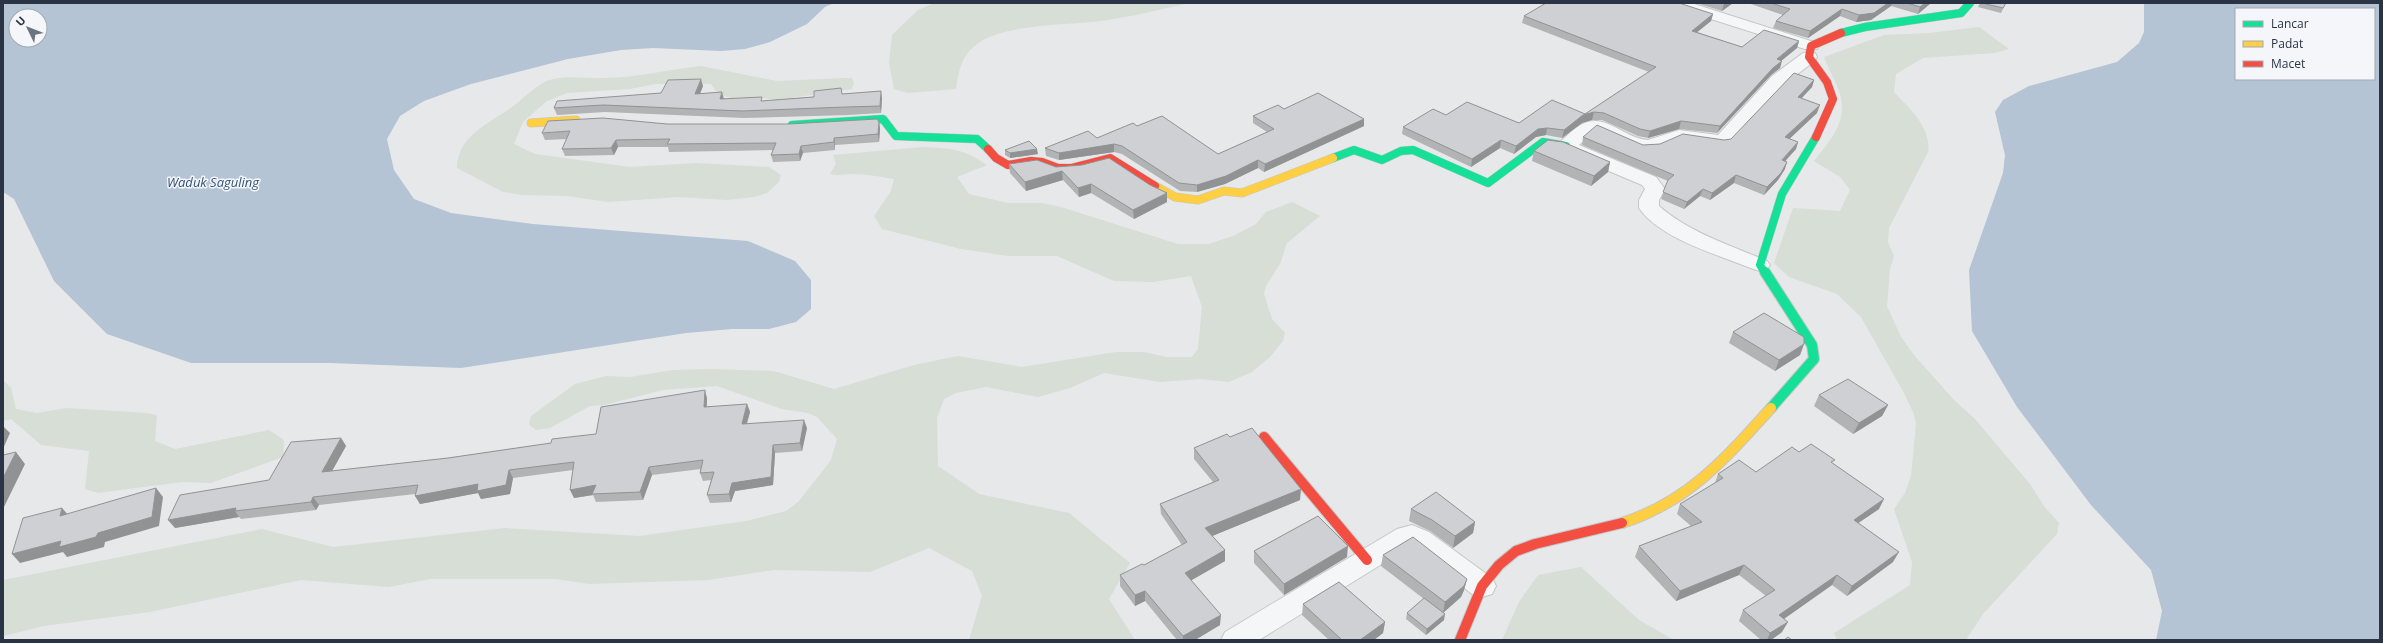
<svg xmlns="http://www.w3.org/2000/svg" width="2383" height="643" viewBox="0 0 2383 643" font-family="'Open Sans',sans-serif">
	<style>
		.green { fill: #d6ded6 }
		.water { fill: #b4c4d5; fill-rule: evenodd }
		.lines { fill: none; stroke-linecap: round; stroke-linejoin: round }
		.street-casing { stroke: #c4c6c8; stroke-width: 2 }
		.fast-far1-casing { stroke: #c4c6c8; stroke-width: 9 }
		.fast-casing { stroke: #c4c6c8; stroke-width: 12 }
		.slow-far1-casing { stroke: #c4c6c8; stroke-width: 9 }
		.slow-casing { stroke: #c4c6c8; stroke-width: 12 }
		.jam-far1-casing { stroke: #c4c6c8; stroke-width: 9 }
		.jam-casing { stroke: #c4c6c8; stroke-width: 12 }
		.street { fill: #f5f6f7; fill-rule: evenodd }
		.fast-far1 { stroke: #16e098; stroke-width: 8 }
		.fast { stroke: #16e098; stroke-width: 10 }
		.slow-far1 { stroke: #ffcf43; stroke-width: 8 }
		.slow { stroke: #ffcf43; stroke-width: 10 }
		.jam-far1 { stroke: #f24e42; stroke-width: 8 }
		.jam { stroke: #f24e42; stroke-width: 10 }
		.wall { fill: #b1b3b5 }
		.shaded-wall { fill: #909294 }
		.building { fill: #ced0d3; stroke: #909294 }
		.labels { text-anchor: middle; stroke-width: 3; stroke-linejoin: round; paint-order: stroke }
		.water-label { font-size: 13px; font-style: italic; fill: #34527a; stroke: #f4f6f9 }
	</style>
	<rect width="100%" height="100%" fill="#e6e8ea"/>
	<!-- green -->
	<path class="green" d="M934,3h257c-30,6 -60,14 -90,18 -32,4 -99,3 -124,23 -16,12 -18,27 -21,45l-48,4 -14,-4 -5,-26 3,-28 26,-25z
		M1979,27l30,22 -15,4 -71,5 -27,16 -2,18c15,16 38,36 34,60l-39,76 -1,14 6,14 -4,13 -3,37 14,31 13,18 40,45 21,19 55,65 14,22 15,17 -2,11 -74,80 -17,26h-129l-3,-7 76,-48 2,-23 -18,-53 11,-16 6,-17 5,-52 -2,-10 -10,-21 -43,-76 -24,-23 -48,-17 -15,-14 19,-55 47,3 10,-21 -10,-13 -26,-16c19,-24 37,-43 23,-75 -4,-10 -9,-18 -13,-29l60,-22 45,-2z
		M701,66l76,15 67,-3h8l2,5 -2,6 -55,8 -13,4 -29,-4 -24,1 -13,-4 -7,-10h-55l-26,5 -63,4 -20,8 -24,21 -9,22 21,10 95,13 66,-4 73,4 12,8 -2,7 -12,11 -13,4 -27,3 -49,-3 -70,5 -41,-6 -45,-1 -19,-3 -46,-24c0,-34 36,-46 59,-64 11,-9 22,-21 37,-25 17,-4 34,0 51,-1 33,0 65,-9 97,-12z
		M923,147c27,1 41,2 64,18l-30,12 12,17 39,9h34l19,4 117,37h30l25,-8 23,-12 10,-12 26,-10 28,14 -33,27 -7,21 -14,22 -2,8 8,25 13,14 -2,8 -13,16 -18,15 -23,10 -29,-3 -40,3 -56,-9 -34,15 -32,9 -52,-10 -30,6 -12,6 -7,19 1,48 41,28 90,19 61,50 -21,36 26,41h-166l13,-44 -10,-25 -43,-23 -59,24 -96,-2 -66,10 -119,4 -33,-5h-126l-41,8 -88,-7 -151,32 -106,14 -41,10v-56l259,-51 71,18 172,-19 134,8 107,-15 40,-10 13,-10 32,-41 6,-21 -20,-22 -9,-4 -26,-4 -65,-23 -54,4 -59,15 -14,1 -40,22 -14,2 -7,-5 2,-9 44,-32 31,-8 24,1 43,-7 39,-1 62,2 60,18 80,-24 44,-9 64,11 94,-15h27l24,5h25l6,-8 4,-42 -11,-31 -38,6 -39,-1 -57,-25h-49l-47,-7 -79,-20 -8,-13 17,-25 3,-12c-13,-2 -27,-5 -42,-5 -8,0 -13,2 -22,0l6,-10 -3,-9z
		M3,380l8,8 5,21 21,4 30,-5 80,5 10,2 -2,26 20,8 94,-19 15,10 -1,17 -72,26 -29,-1 -84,11 -13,-4 4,-38 -48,-6 -30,-26 -8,2z
		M1581,567l58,53 35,20h-172l17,-38 19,-27z"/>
	<!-- water -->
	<path class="water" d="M3,3h831l-9,4 -18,17 -37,18 -25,7 -24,2 -68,-3 -32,2 -53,9 -97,25 -47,17 -24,15 -13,23 7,31 20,29 37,14 82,11 215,17 47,20 16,19v29l-15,13 -27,7h-37l-46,4 -225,35 -131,-5h-139l-84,-29 -53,-53 -40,-82 -11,-7zM16,16h24v24h-24z
		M2144,3h236v637h-224l6,-29 -11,-41 -60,-65 -74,-98 -45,-76 -3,-61 34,-97 2,-18 -10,-43 8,-12 26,-14 88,-24 22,-19 5,-11zM2236,9h138v70h-138z"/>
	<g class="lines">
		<!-- street casing -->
		<g class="street-casing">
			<path id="street" d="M1667,3h24l126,40 2,3 -2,3h-12l-135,-43z
				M1809,52l6,1 2,4 -2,4 -31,23 -56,61 -6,1 -41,-6 -24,10 -16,1 -46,-20 -16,14 77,32 9,12 -6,11v6c31,27 71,39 108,55l3,4 -3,4 -7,2 -7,-2c-34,-14 -93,-30 -114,-61v-8l6,-11 -3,-4 -83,-35 -2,-4c4,-6 10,-10 15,-15 30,-26 46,6 76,9l31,-10 39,5 54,-59 31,-23z
				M1412,525l17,7 63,46 4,8 -4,8 -10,3 -10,-3 -61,-48 -152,94h-38l4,-8 172,-103z"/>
		</g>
		<!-- fast-far1 casing -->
		<g class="fast-far1-casing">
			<path id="fast-far1" d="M1841,33l24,-6 96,-14 9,-10
				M792,125l91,-6 13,17 81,3 11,10
				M1333,158l21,-8 28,10 19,-9 12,-1 75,33 55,-41 23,4
				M1765,273l-5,-8 22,-71 34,-57"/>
		</g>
		<!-- fast casing -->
		<g class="fast-casing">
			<path id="fast" d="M1765,272l47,73 2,14 -43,49"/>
		</g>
		<!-- slow-far1 casing -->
		<g class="slow-far1-casing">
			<path id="slow-far1" d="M531,123l45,-3
				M1155,186l20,11 23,3 26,-9 18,2 91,-35"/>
		</g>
		<!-- slow casing -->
		<g class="slow-casing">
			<path id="slow" d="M1622,523c66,-21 104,-65 149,-115"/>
		</g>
		<!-- jam-far1 casing -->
		<g class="jam-far1-casing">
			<path id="jam-far1" d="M1816,137l17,-38 -6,-17 -18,-25 2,-11 30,-13
				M988,149l8,9 12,7 23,-4 11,1 16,6h13l39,-10 45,28"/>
		</g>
		<!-- jam casing -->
		<g class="jam-casing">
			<path id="jam" d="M1264,437l103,123
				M1460,640l22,-54 17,-21 17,-14 19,-7 87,-21"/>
		</g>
		<!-- street -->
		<use href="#street" class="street"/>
		<!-- fast-far1 -->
		<use href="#fast-far1" class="fast-far1"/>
		<!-- fast -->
		<use href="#fast" class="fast"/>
		<!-- slow-far1 -->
		<use href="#slow-far1" class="slow-far1"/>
		<!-- slow -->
		<use href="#slow" class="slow"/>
		<!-- jam-far1 -->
		<use href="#jam-far1" class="jam-far1"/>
		<!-- jam -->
		<use href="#jam" class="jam"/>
	</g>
	<!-- wall -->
	<path class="wall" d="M1696,3h37l-11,8z
		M1748,3h183l-13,11 -27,-8 -20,14 -15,2 -16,-6 -32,22 -35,-10 3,-7 7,-6z
		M1980,3h26l-5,10 -23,-6z
		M1713,14l-2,7 -14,11 45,15 57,-6 -2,7 -16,13 -1,7 -9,7 -54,58 -38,-4 -31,9 -10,-2 -36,-16h-10l-10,3 -20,15 -16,-3 -10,2 -22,17 -14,-6 -29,19 -69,-33 1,-7 43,-12 73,8 66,-9 64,-42 -127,-49 2,-7z
		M1814,80l-2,7 -11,12 16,14 -28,26 9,3 -2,7 -11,12v8l-7,11 -14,15 -30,-12 -24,17 -10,-4 -16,13 -23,-10 7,-18 -86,-36 1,-8 60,8 81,-5 7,-1z
		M703,86l-3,8 24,5 39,2 80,-7 39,4 -1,15 -33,2 -104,3 -139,-6 -48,3 -3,-7 107,-15z
		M1284,109l80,10v7l-100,46 -6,-4 -33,16 -28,8 -17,-1 -58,-37 -8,-2 -55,8 -13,-4 -1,-8 52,-10 40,-12 81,28 49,-22 -14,-9v-7z
		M879,122l1,7 -1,13 -44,3v5l-32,3 -3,8 -27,1 -2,-7 2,-5 -104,2 -1,-5h-50l-4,8 -49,1 -3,-7 5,-10 -22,1 -3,-7 125,-9h122z
		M1005,150l33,4 -28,4 -5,-3z
		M1534,151l76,11 -2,10 -17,14 -59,-25z
		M1009,164l47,3 94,18 17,8v9l-33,17 -43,-26 -12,4 -16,-17 -37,11 -16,-18z
		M1733,332l71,12 -4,11 -25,16 -46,-28z
		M1819,395l69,10 -6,11 -29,18 -39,-28z
		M707,398v9l40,-3 3,8 -3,12 60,4 -5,23 -27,2 -2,32 -38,6 -4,11 -21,1 -3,-8 4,-15 -8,1 -3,-8 1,-4 -49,6 -9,25 -47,2 -3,-7 -19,3 -1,-28 -60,8 -3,16 -29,5 -3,-6 -58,11 -5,-10 -96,11 -3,5 -75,9 -2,-2 -64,11 94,-48 72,-42 5,8 -14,25 116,-13 103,-15 45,-9z
		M1230,437l70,63 -88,36 13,14v11l-34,19 29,45 -25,15h-18l-32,-39 -10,5 -15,-20v-11l24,-10 38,-20 -21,-31 -1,-10 53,-22 -19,-23v-11z
		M1799,452l34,12 46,45 -21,14 35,39 -46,34 -15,-11 -48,34 -2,13 -11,8h-10l-22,-19 4,-11 23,-14 -27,-21 -63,26 -41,-44 4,-11 52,-20 -14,-12 3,-10 35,-21 3,-9 38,-2z
		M1411,509l64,13 -2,11 -20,15 -23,-17 -21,-10z
		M1254,551l93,6 -63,38 -30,-32z
		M1383,555l84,24 -3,11 -3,7 -17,15v8l-18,15 -20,-16 1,-6 17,-14 -43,-33z
		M1303,604l82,18 -2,11 -9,7h-45l-27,-25z"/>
	<!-- shaded-wall -->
	<path class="shaded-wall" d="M1726,3h7l-11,8 2,-7z
		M1888,3h4l-1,3 -20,14 -15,2 3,-7z
		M1925,3h6l-13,11 2,-7z
		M1842,9l-2,7 -32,22 2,-7z
		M1713,14l-2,7 -21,17 2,-7z
		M1799,41l-2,7 -22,18 2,-7z
		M1782,61l-2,7 -9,7 -54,58 3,-7 53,-58z
		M701,79l2,7 -6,15 -2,-7z
		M1814,80l-2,7 -17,18 3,-8z
		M881,91l1,7 -1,15 -1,-7z
		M722,92l2,7h-4z
		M1820,105l-3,8 -34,32 2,-8z
		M1594,112l-2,8 -10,3 -20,15 2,-8 19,-15z
		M1364,119v7l-100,46 1,-8z
		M1681,121l-2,8 -31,9 2,-7z
		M879,122l1,7 -1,13 -1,-8z
		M1547,128l-1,7 -10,2 -22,17 2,-8 22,-17z
		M834,138l1,7v5l-1,-8z
		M616,140l2,7 -4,8 -3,-7z
		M1501,140l-1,8 -29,19 1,-8z
		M1798,142l-2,7 -17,19 3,-8z
		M1114,144v8l-55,8v-7z
		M801,146l2,7 -3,8 -1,-7z
		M1037,149l1,5 -28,4v-5z
		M1258,160v8l-33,16 -28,8v-7z
		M1610,162l-2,10 -17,14 3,-10z
		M1787,162l-2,7 -7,11 -14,15 3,-8z
		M1062,171l1,9 -37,11 -1,-9z
		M1736,175l-2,8 -24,17 2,-7z
		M1091,184v9l-12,4 -1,-9z
		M1703,189l-3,7 -16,13 3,-7z
		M1167,193v9l-33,17 -1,-9z
		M1804,344l-4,11 -25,16 4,-11z
		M705,390l2,8 -1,17 -2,-8z
		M747,404l3,8 -6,20 -2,-8z
		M1888,405l-6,11 -29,18 6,-11z
		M804,420l3,8 -5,23 -2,-8z
		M3,426l7,7 -7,16z
		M341,438l5,8 -19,34 -5,-8z
		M773,445l2,8 -2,32 -38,6 -4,11 -2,-8 3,-11z
		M16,452l9,12 -22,45v-31z
		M649,467l3,8 -9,25 -3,-8z
		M509,470l4,8 -3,16 -29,5 -3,-6 -58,11 -5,-8z
		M596,485l-4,9 1,1 -19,3 -4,-8z
		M156,488l7,9 -4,29 -54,16 -1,5 -37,10 -4,-5 -43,11 -8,-9 49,-13z
		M1301,489l-1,11 -95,39v-11z
		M313,497l6,8 -3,5 -5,-8z
		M1884,499l-5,10 -31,21 6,-10z
		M62,508l8,9 -10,-1z
		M236,508l-1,3 4,6 -64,11 -7,-8z
		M1475,522l-2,11 -20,15 2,-12z
		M1348,546l-1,11 -63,38v-11z
		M1225,550v11l-40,23v-11z
		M1899,552l-6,10 -46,34 5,-10z
		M1744,565l-5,10 -63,26 4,-10z
		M1837,575l-5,10 -57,40 4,-10z
		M1467,579l-3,11 -3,7 -18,16 2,-11z
		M1145,591v10l-10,5v-11z
		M1445,614l-1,6 -18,15 1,-6z
		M1221,615l-1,10 -25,15h-12v-4z
		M1385,622l-2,11 -9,7h-14z
		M1788,622l-6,10 -11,8h-4l3,-7z"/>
	<!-- building -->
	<path class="building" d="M1546,3h133l34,11 -21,17 50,16 22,-17 35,11 -22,18 5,2 -9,7 -53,58 -39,-5 -31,10 -10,-2 -36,-16 -10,-1 -11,3 -19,15 -17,-2 -9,1 -22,17 -15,-6 -29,19 -69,-32 30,-18 13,6 21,-13 52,21 33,-23 33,14 71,-47 -132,-51z
		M1771,3h117l-14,10 -15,2 -17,-6 -32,22 -34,-10 14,-12z
		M1907,3h18l-5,4z
		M1982,3h24l-3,5z
		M1794,73l20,7 -16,17 22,8 -35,32 13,5 -16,18 5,2 -6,11 -14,14 -31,-12 -24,18 -9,-4 -16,13 -24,-10 5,-12 6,-5 -91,-38 14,-12 46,20 17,-1 23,-10 41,6 7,-1z
		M701,79l-6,15 27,-2 -2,7 42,-2 -1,4 53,-4v-6l27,-3 1,6 39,-3 -1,15 -34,1 -104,4 -139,-6 -49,3 3,-7 104,-8 7,-13z
		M1318,93l46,26 -99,45 -7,-4 -32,16 -29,9 -18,-2 -57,-37 -8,-2 -55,9 -14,-5 43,-17 9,7 36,-15 4,3 25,-10 56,38 56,-25 -21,-13 25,-11 6,4z
		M603,118l64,6h122l88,-5 2,3 -1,12 -44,4v4l-33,4 -2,8 -28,1 5,-12 -109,1 3,-5 -54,1 -5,8 -49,1 8,-18 -28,2 6,-12z
		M1548,140l15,2 47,20 -16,14 -60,-25z
		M1029,141l8,8 -27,4 -5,-3z
		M1109,158l41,27 17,8 -34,17 -42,-26 -13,4 -16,-17 -37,11 -16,-18 28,-4 19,7 26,-2z
		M1764,313l40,24v7l-25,16 -46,-28z
		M1848,379l40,26 -29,18 -40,-28z
		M705,390l-1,17 43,-3 -5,20 62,-4 -4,23 -27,2 -2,32 -39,6 -3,11 -22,1 7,-23 -14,1 3,-13 -54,7 -9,25 -48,2 4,-9 -26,5 4,-28 -65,8 -3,15 -29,6 1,-7 -63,12 3,-11 -105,12 -2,5 -76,9 1,-3 -68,12 12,-25 89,-15 22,-38 50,-4 -19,34 126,-14 103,-15 1,-4 44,-5 5,-27z
		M1252,428l49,61 -96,39 20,22 -40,23 36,42 -38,21 -38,-45 -10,4 -15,-20 22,-11 2,1 43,-23 -27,-38 59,-24 -25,-32 33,-14 3,3z
		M1811,444l24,16 -4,2 53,37 -30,21 45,32 -47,34 -15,-11 -58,40 9,7 -18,11 -27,-23 32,-20 -31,-25 -64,26 -41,-45 63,-24 -22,-18 43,-26 -5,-4 21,-14 17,12 36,-25 7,5z
		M16,452l-13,26v-23z
		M156,488l-4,29 -54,16 -2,4 -37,10 2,-6 -49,13 11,-36 39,-10 -2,8z
		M1436,492l39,30 -20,14 -23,-16 -21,-11z
		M1318,516l30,30 -64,38 -30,-33z
		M1413,537l54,42 -3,7 -19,16 -62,-47z
		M1339,582l46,40 -25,18h-18l-39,-36z
		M1424,598l21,16 -18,15 -20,-16z
		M1788,637l4,3h-8z"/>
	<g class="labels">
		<!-- water labels -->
		<g class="water-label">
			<text x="213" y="187">Waduk Saguling</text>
		</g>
	</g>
	<!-- border -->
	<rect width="2383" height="643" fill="none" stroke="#2b3445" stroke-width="8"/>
	<!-- legend -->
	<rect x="2235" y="8" width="140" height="72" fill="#f4f6f9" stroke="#a4a8b1"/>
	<rect x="2243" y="21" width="20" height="6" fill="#16e098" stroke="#a4a8b1"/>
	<text x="2271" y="28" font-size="12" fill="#2b3445">Lancar</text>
	<rect x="2243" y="41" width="20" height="6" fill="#ffcf43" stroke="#a4a8b1"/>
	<text x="2271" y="48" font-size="12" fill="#2b3445">Padat</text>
	<rect x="2243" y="61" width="20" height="6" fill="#f24e42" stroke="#a4a8b1"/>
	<text x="2271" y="68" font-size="12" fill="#2b3445">Macet</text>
	<!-- north arrow -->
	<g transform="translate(28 28) rotate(313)"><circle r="19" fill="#f4f6f9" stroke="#a4a8b1"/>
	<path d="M0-3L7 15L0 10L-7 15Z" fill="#6c737f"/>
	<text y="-6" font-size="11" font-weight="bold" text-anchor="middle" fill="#2b3445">U</text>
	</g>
</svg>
